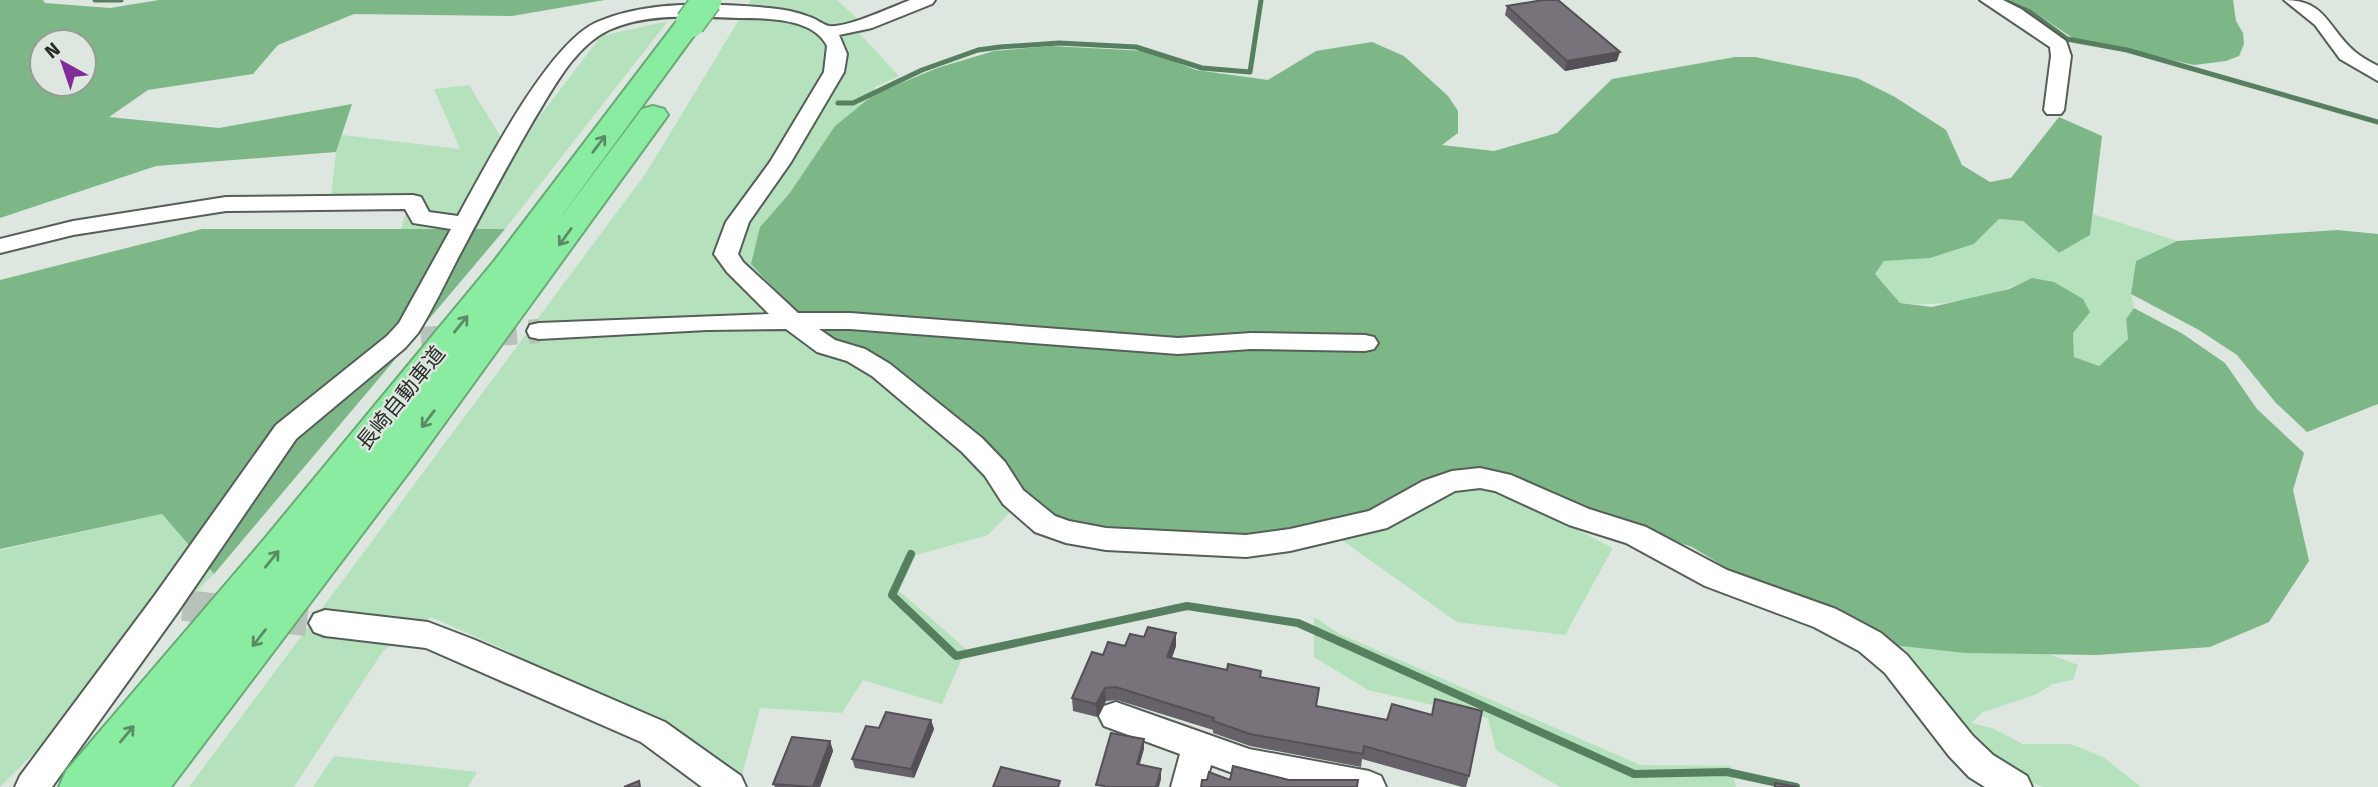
<svg xmlns="http://www.w3.org/2000/svg" width="2378" height="787" viewBox="0 0 2378 787" font-family="'Fira Sans','Noto Sans JP',sans-serif">
	<style>
		.green { fill: #b5e2bd }
		.forest { fill: #7db788; fill-rule: evenodd }
		.lines { fill: none; stroke-linecap: round; stroke-linejoin: round }
		.stream-far1 { stroke: #567f5f; stroke-width: 5 }
		.stream { stroke: #567f5f; stroke-width: 8 }
		.street-tunnel-far1 { stroke: #b9c1bb; stroke-width: 24; stroke-dasharray: 24 12; stroke-linecap: butt }
		.street-tunnel { stroke: #b9c1bb; stroke-width: 31; stroke-dasharray: 31 16; stroke-linecap: butt }
		.street-casing { stroke: #565e58; stroke-width: 4 }
		.highway-casing { stroke: #68a976; stroke-width: 4 }
		.street { fill: #fff; fill-rule: evenodd }
		.highway { fill: #8aeca0; fill-rule: evenodd }
		.highway-bridge-casing { stroke: #68a976; stroke-width: 32; stroke-linecap: butt }
		.highway-bridge { stroke: #8aeca0; stroke-width: 29 }
		.wall { fill: #676269 }
		.shaded-wall { fill: #545055 }
		.building { fill: #78727a; stroke: #545055; stroke-width: 2 }
		.oneway { stroke: #5a8c64 }
		.labels { text-anchor: middle; stroke-width: 5; stroke-linejoin: round; paint-order: stroke }
		.street-label { font-size: 21px; fill: #292c29; stroke: #dde6df }
	</style>
	<rect width="100%" height="100%" fill="#dde6df"/>
	<!-- green -->
	<path class="green" d="M751,0h86l34,31 -11,3 39,42 -24,11 -2,8 -38,31 -46,68 -29,33 106,126 157,146 -35,36 -72,20 -17,36 67,58 -24,55 -79,-24 -21,33 -82,-5 -18,67 -232,-123 -79,-35 -48,34 -89,136h-105l457,-614z
		M668,21l-163,208h-104l9,-31 -79,-1 5,-45 6,-17 118,14 -26,-60 35,-4 42,69 90,-118z
		M2093,214l84,27 -41,20 -5,33 3,14 -8,12 2,19 -29,27 -25,-8 -1,-25 -41,-55c-40,19 -88,30 -132,25l-25,-29 9,-13 46,-3 44,-14 25,-25 24,2 36,32 31,-18z
		M1460,485l38,5 115,58 -48,87 -108,-13 -115,-82z
		M162,514l52,60 -214,213v-237z
		M1314,617l26,17 300,131 91,1 5,21h-176l-64,-37 -8,-32 -120,-28 -54,-33z
		M1891,645l74,8 78,-1 35,13 -5,15 -21,4 -15,10 -54,18 -12,11 21,5 31,16h48l32,13 38,30h-98l-41,-16z
		M334,756l143,16 -9,15h-155z"/>
	<!-- forest -->
	<path class="forest" d="M0,0h43l2,3 65,5 49,-8h446l-93,16 -158,-2 -76,31 -25,29 -105,16 -39,27 110,11 133,-24 -16,48 -180,14 -156,52zM42,42h42v42h-42z
		M2009,0h224l3,21 7,12 1,11 -5,12 -13,5 -32,4 -120,-26 -41,-28z
		M1372,42l32,14 44,40 10,15v22l-16,12 52,6 63,-18 55,-54 123,-22h20l102,21 38,19 51,33 16,35 28,17 21,-4 48,-61 43,19 -12,99 -31,18 -36,-32 -24,-2 -25,25 -44,14 -46,3 -9,13 25,29 32,4 77,-18 23,-11 22,4 29,17 7,13 -17,21 1,24 25,9 29,-27 -2,-20 8,-11 49,26 42,29 32,46 47,44 -11,37 16,71 -40,61 -59,25 -113,8 -132,-2 -74,-8 -74,-45 -67,-18 -58,-35 -93,-31 -112,-44 -118,41 -77,16 -69,10 -99,-5 -63,-12 -38,-23 -21,-31 -190,-138 -61,-66 9,-37 29,-33 46,-68 38,-31 64,-27 57,-17 57,-5 96,5 49,19 72,10 48,-29z
		M202,229h303l-291,345 -52,-60 -162,35v-269z
		M2337,230l41,4v170l-71,28 -31,-29 -39,-48 -38,-25 -68,-36 5,-33 41,-20z"/>
	<g class="lines">
		<!-- stream-far1 -->
		<path class="stream-far1" d="M95,0h26
			M2003,0l27,12 37,27 60,11 251,72
			M838,103h15l69,-33 56,-20 22,-3 59,-4 77,4 66,21 48,4 11,-72"/>
		<!-- stream -->
		<path class="stream" d="M911,554l-19,41 64,61 231,-50 111,17 336,151 93,-2 69,15"/>
		<!-- street-tunnel-far1 -->
		<path class="street-tunnel-far1" d="M421,339l118,-8"/>
		<!-- street-tunnel -->
		<path class="street-tunnel" d="M183,605l142,18"/>
		<!-- street casing -->
		<g class="street-casing">
			<path id="street" d="M910,0h25l-3,4 -60,24 -33,7 8,19 -3,18 -53,90 -42,60 -11,32 5,8 55,51h52l328,25 73,-5 114,2 9,2 4,6 -4,6 -9,2 -114,-2 -73,5 -328,-25h-31l16,11 30,9 25,15 92,74 23,24 18,28 32,26 14,5 37,7 140,7 44,-6 79,-18 54,-30 29,-10 28,-3 31,7 78,34 57,18 81,43 109,39 45,24 26,22 66,81 20,19 34,21 5,11h-47l-16,-10 -20,-21 -64,-83 -26,-22 -45,-24 -109,-41 -79,-43 -57,-18 -74,-34 -15,-3 -25,3 -68,37 -97,23 -44,6 -140,-7 -40,-7 -31,-11 -32,-28 -18,-28 -23,-24 -90,-76 -25,-15 -30,-9 -31,-23 -79,1 -168,9 -9,-2 -3,-6 3,-6 9,-2 230,-9 -42,-42 -13,-18 12,-32 44,-60 54,-90 3,-26c-13,-28 -60,-28 -87,-28 -42,-1 -91,-6 -131,12 -36,17 -57,61 -77,93 -26,45 -50,90 -74,135 -13,25 -25,51 -40,75l-13,15 -109,91 -119,174 -125,174h-37l5,-11 135,-181 121,-170 111,-89 12,-13 52,-94 -38,-6 -8,-14 -179,2 -153,24 -73,18v-14l73,-18 153,-24 187,-2 8,2 8,15 29,4c27,-49 89,-170 137,-193 51,-23 119,-20 174,-15 14,1 28,4 41,9 6,2 14,8 19,9 18,2 63,-19 81,-26z
				M1980,0h23l18,9 45,32 5,15 -7,54 -3,4h-14l-3,-4 7,-54 -1,-9z
				M2284,0c42,0 43,27 70,51 7,6 16,11 24,15v15l-38,-22 -25,-34z
				M325,610l103,12 47,18 190,82 76,54 5,11h-44l-61,-45 -215,-94 -101,-12 -11,-4 -5,-9 5,-9z
				M1116,702l133,47 120,22 12,5 5,11h-97l-40,-8 -38,-14 -6,22h-34l9,-33 -76,-28 -5,-10 5,-10z"/>
		</g>
		<!-- highway casing -->
		<g class="highway-casing">
			<path id="highway" d="M690,15l10,2 3,6 -151,206 90,-120 11,-3 11,3 4,6 -253,349 -244,323h-112l7,-16 195,-228 234,-283 185,-243z"/>
		</g>
		<!-- street -->
		<use href="#street" class="street"/>
		<!-- highway -->
		<use href="#highway" class="highway"/>
		<!-- highway-bridge casing -->
		<g class="highway-bridge-casing">
			<path id="highway-bridge" d="M690,23l17,-23"/>
		</g>
		<!-- highway-bridge -->
		<use href="#highway-bridge" class="highway-bridge"/>
	</g>
	<!-- wall -->
	<path class="wall" d="M1507,6l110,55 -52,10 -60,-56z
		M1125,646h51l-4,12 89,20 55,28 153,70 -3,11h-4l-100,-28 -1,8 -111,-21 -37,-13v-3l-96,-30 -11,1 -9,16 -24,-6 -1,-13 31,-43z
		M931,720l3,9 -20,49 -59,-10 -3,-9 27,-31z
		M830,741l3,10 -13,36h-45l-2,-3z"/>
	<!-- shaded-wall -->
	<path class="shaded-wall" d="M1620,52l-3,9 -52,10 2,-10z
		M1176,633v13l-9,24v-13z
		M1105,688l1,13 -9,16 -1,-13z
		M931,720l3,9 -20,49 -3,-9z
		M1144,739v10l-7,25v-10z
		M830,741l3,10 -13,36h-7z
		M1161,769v10l-2,8h-3z"/>
	<!-- building -->
	<path class="building" d="M1543,0h15l62,52 -53,9 -60,-55z
		M1148,627l28,6 -9,24 60,13 1,-6 33,7 -1,6 59,11 -3,18 71,14 5,-16 40,11 3,-16 47,12 -13,65 -105,-30 -1,8 -113,-20 -37,-13 1,-3 -98,-31 -11,1 -9,16 -24,-6 20,-46 11,3 5,-13 17,4 5,-12 14,3z
		M886,712l45,8 -20,49 -59,-10 14,-33 13,2z
		M1111,733l33,6 -7,25 24,5 -5,18h-52v-1l-8,-1z
		M792,737l38,4 -17,46 -40,-3z
		M1233,766l56,14h69l-1,7h-156l1,-7h5l2,-8 21,8z
		M1001,767l59,14 -2,6h-65z
		M639,781l1,6h-16z
		M1775,783l22,4h-22z"/>
	<!-- one-way arrows -->
	<defs><path id="oneway-shaft" d="M-6 0H5M1.5-3L5.5 0L1.5 3" fill="none" stroke-width="1.6" stroke-linecap="round" stroke-linejoin="round" transform="scale(1.75)"/></defs>
	<g class="oneway">
		<use href="#oneway-shaft" transform="translate(599 144) rotate(-53)"/>
		<use href="#oneway-shaft" transform="translate(565 237) rotate(126)"/>
		<use href="#oneway-shaft" transform="translate(461 324) rotate(-51)"/>
		<use href="#oneway-shaft" transform="translate(428 419) rotate(127)"/>
		<use href="#oneway-shaft" transform="translate(272 559) rotate(-51)"/>
		<use href="#oneway-shaft" transform="translate(259 638) rotate(128)"/>
		<use href="#oneway-shaft" transform="translate(127 734) rotate(-50)"/>
	</g>
	<g class="labels">
		<!-- street labels -->
		<g class="street-label">
			<text transform="translate(401 398) rotate(-51)" y="7">長崎自動車道</text>
		</g>
	</g>
	<!-- north arrow -->
	<g transform="translate(63 63) rotate(320)"><circle r="33" fill="#dde6df" stroke="#959c96" stroke-width="2"/>
	<path d="M0-5L12 26L0 18L-12 26Z" fill="#802b9a"/>
	<text y="-10" font-size="19" font-weight="bold" text-anchor="middle" fill="#292c29">N</text>
	</g>
</svg>
